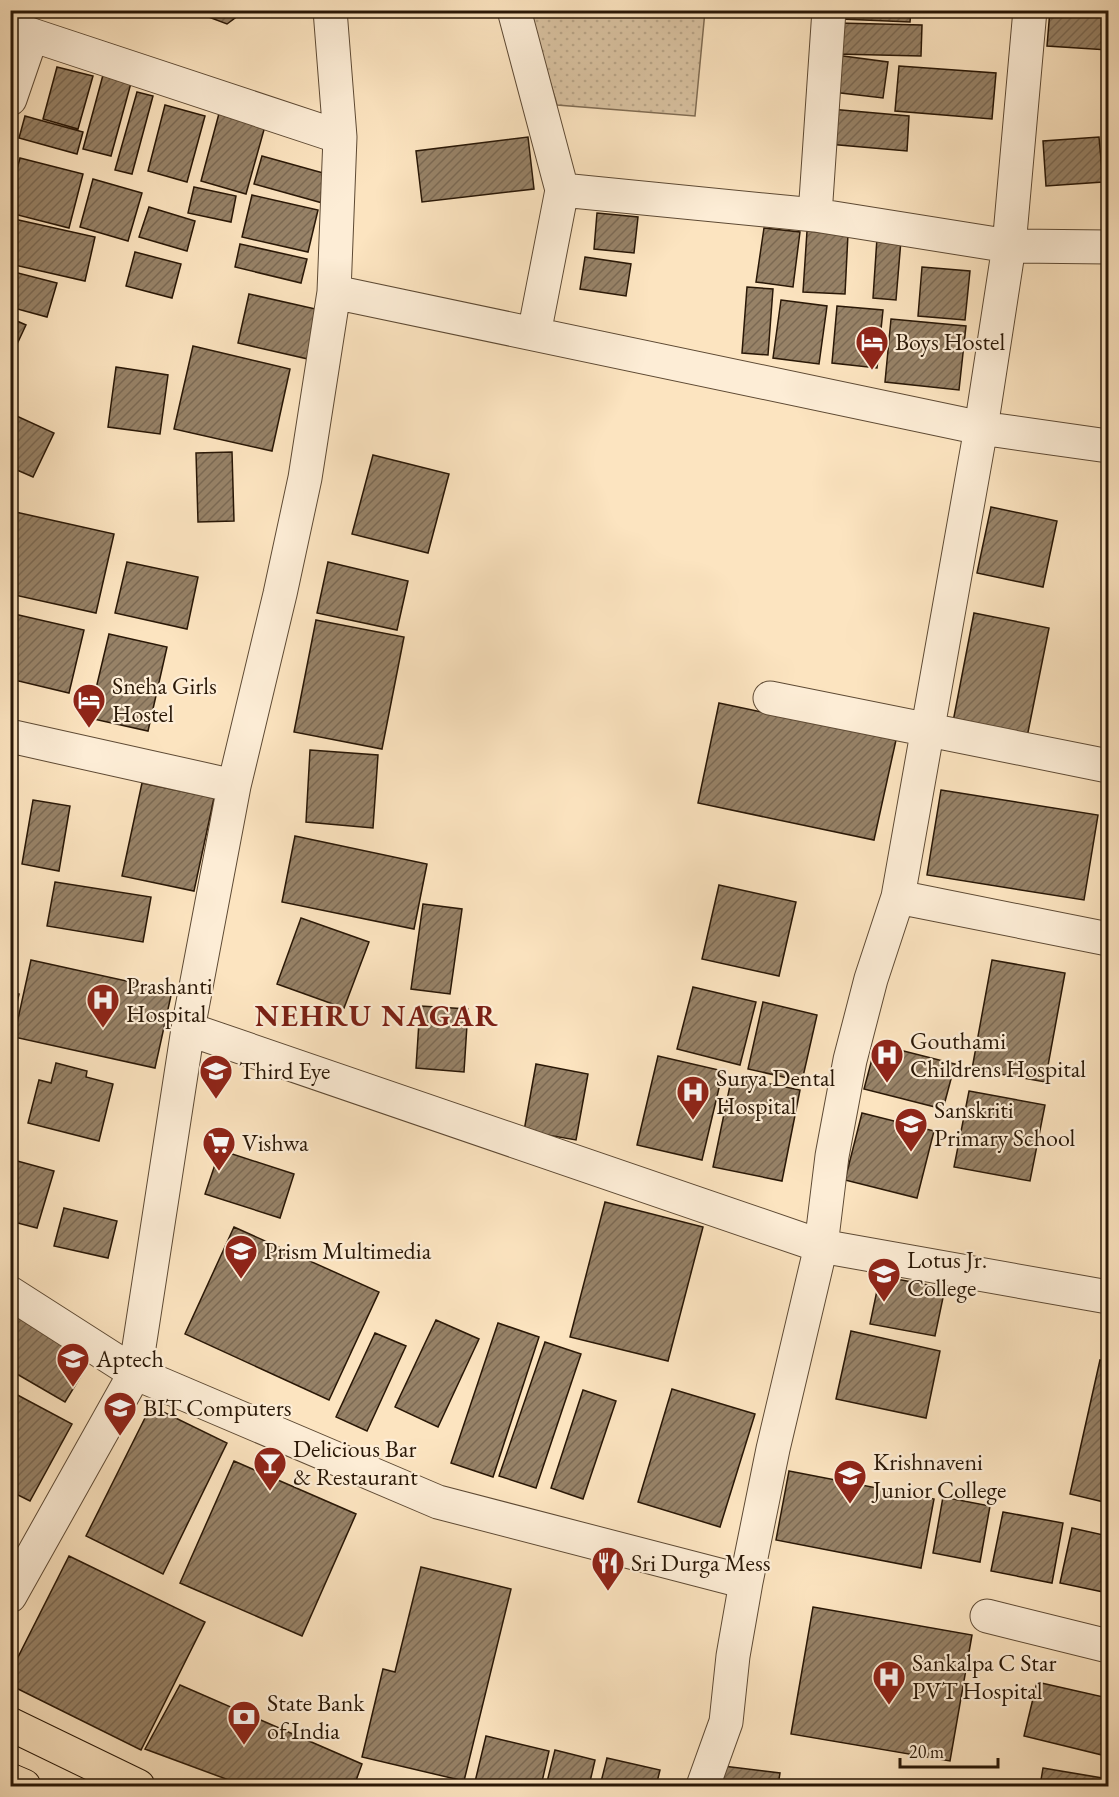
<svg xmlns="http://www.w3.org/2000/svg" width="1119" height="1797" viewBox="0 0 1119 1797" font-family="'EB Garamond',serif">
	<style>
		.grass { fill: url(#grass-dots); stroke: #806c53; stroke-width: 1.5 }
		.building { fill: url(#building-hatch); stroke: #291706; stroke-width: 1.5 }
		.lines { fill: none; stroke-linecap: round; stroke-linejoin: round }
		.minor-casing { stroke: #5e4a34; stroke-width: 35 }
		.primary-casing { stroke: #291706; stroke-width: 35 }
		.minor { stroke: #fdedd6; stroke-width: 33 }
		.primary { stroke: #fce4c0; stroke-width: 33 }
		.labels { text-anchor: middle; stroke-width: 4.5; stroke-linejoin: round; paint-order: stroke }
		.poi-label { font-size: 24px; fill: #291706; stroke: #fdedd6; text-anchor: start }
		.district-label { font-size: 30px; font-weight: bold; letter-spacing: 1.5px; fill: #7a1f14; stroke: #fdedd6 }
	</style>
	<defs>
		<pattern id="grass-dots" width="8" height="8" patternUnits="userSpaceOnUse" patternTransform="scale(1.5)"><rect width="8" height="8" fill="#d8c1a0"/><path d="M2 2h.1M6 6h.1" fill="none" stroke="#b9a588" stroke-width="1.8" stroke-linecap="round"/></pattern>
		<pattern id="building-hatch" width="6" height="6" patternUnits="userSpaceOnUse" patternTransform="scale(1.5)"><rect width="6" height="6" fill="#978267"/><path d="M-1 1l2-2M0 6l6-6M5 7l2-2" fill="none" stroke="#7b6953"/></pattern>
	</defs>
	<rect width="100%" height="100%" fill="#fce4c0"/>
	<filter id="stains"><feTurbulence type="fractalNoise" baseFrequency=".00333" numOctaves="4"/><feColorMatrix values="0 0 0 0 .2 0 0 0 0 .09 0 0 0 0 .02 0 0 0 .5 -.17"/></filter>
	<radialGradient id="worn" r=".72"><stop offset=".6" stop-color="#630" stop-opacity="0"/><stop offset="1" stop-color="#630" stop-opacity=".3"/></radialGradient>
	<!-- grass -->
	<path class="grass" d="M529,11h176l-10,105 -138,-11z"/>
	<!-- building -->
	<path class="building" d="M190,10h56l-19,14z
		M843,10h68l-1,12 -68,-3z
		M1050,10h58v40l-61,-4z
		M837,23l85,2 -1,31 -85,-2z
		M828,54l60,8 -5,36 -59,-7z
		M899,66l97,7 -4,46 -97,-8z
		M57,67l36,9 -15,53 -35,-10z
		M103,75l28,8 -20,73 -28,-7z
		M137,92l16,4 -21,78 -17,-4z
		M165,105l40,11 -18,66 -39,-11z
		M221,106l46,13 -21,75 -45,-13z
		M830,109l79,7 -2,35 -79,-7z
		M25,116l58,16 -6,22 -58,-16z
		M528,137l6,52 -112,13 -6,-51z
		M1099,137l4,45 -57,4 -3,-45z
		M262,156l72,20 -8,28 -72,-20z
		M20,158l63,16 -14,54 -59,-15v-19z
		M93,179l49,14 -14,48 -48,-14z
		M194,187l42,9 -5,26 -43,-9z
		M252,195l66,15 -10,42 -66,-15z
		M149,207l46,14 -8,30 -48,-14z
		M597,213l41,4 -4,36 -40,-4z
		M14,219l81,18 -10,44 -75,-17v-30z
		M764,228l36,4 -7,55 -37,-5z
		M807,231l41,3 -3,60 -42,-2z
		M877,238l24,2 -5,60 -23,-2z
		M240,244l67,15 -6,24 -66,-16z
		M135,252l46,12 -9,34 -46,-12z
		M585,257l46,7 -5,32 -46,-7z
		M922,267l48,4 -5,49 -47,-4z
		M10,271l47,12 -10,34 -37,-10z
		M747,287l26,2 -5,66 -26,-2z
		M249,294l71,16 -12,49 -70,-16z
		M781,300l46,6 -8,58 -46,-6z
		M837,306l46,4 -6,58 -45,-5z
		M10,318l16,7 -16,34z
		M891,319l75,7 -7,64 -74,-8z
		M193,346l97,23 -18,82 -98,-22z
		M116,367l52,8 -8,59 -52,-7z
		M10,413l44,20 -21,44 -23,-10z
		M232,452l2,69 -36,1 -2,-69z
		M373,455l76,19 -21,79 -76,-19z
		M991,507l66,14 -14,66 -66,-14z
		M11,511l103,23 -18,79 -86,-19z
		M127,562l71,15 -11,52 -72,-16z
		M328,562l80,19 -11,49 -80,-17z
		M10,613l74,17 -15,63 -59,-14z
		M974,613l75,15 -23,114 -74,-15z
		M316,620l88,17 -22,112 -88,-17z
		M109,634l58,13 -19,84 -59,-13z
		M719,703l177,37 -22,100 -176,-37z
		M310,750l68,5 -5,73 -67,-6z
		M142,783l72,15 -20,93 -72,-15z
		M941,790l157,25 -14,85 -157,-25z
		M33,800l37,6 -11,65 -37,-7z
		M295,836l132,28 -13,65 -132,-27z
		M55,882l96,15 -8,45 -96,-16z
		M719,885l77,17 -17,74 -77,-17z
		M423,904l39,5 -12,85 -39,-5z
		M301,918l68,24 -25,66 -67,-24z
		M31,960l141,31 -17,77 -141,-31z
		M992,960l73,13 -20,109 -73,-13z
		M693,987l63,15 -16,63 -63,-16z
		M10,992l9,2 -9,39z
		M763,1002l54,13 -15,66 -54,-12z
		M420,1006l48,3 -4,63 -48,-4z
		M876,1044l79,20 -12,45 -79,-20z
		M658,1056l65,15 -21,89 -65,-15z
		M56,1063l31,8 -1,6 27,7 -14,57 -71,-18 11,-43 12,3z
		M536,1064l52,10 -12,66 -52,-9z
		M732,1076l68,14 -18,91 -69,-14z
		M969,1091l76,14 -15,76 -76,-14z
		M862,1113l72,18 -17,67 -72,-18z
		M220,1150l74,24 -14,44 -75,-24z
		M10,1159l44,12 -17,57 -27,-7z
		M605,1202l98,25 -35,134 -98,-24z
		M64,1208l53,13 -9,37 -54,-12z
		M234,1227l145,65 -50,108 -144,-66z
		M880,1276l65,12 -10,48 -65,-12z
		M15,1313l77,45 -27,44 -55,-32v-50z
		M436,1320l43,19 -41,88 -43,-20z
		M498,1323l41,14 -46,140 -42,-14z
		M851,1331l89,20 -14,67 -90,-19z
		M375,1333l31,13 -39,85 -31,-14z
		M545,1342l36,12 -45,134 -37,-12z
		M1100,1360l8,2v141l-38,-9z
		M672,1389l83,25 -35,113 -82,-25z
		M583,1390l33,11 -33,98 -32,-11z
		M10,1391l62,33 -42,77 -20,-10z
		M151,1406l76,37 -64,131 -77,-38z
		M234,1461l122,53 -54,122 -122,-53z
		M789,1471l145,28 -13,69 -145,-28z
		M943,1497l47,9 -10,56 -47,-9z
		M1003,1512l60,11 -11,60 -61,-12z
		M1072,1528l36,8v57l-48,-10z
		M69,1556l136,66 -64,128 -131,-65v-12z
		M421,1567l90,22 -47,192 -102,-24 21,-88 12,3z
		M813,1607l159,28 -22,126 -159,-27z
		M1037,1682l71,16v31l-6,26 -78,-19z
		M180,1685l182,79 -8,22h-109l-100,-37z
		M486,1736l63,15 -8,35h-67z
		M555,1750l40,10 -6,26h-43z
		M607,1758l53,12 -4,16h-56z
		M723,1766l57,7 -2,13h-58z
		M1043,1768l65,11v7h-68z"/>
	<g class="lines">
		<!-- minor casing -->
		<g class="minor-casing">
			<path id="minor" d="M514,10l48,180 -28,144
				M10,26l22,9 308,102
				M10,99l22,-64
				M562,190l253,25 194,31 99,1
				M815,215l14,-205
				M334,292l647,136 127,18
				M770,698l338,68
				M10,736l224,50
				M898,897l210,42
				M188,1029l633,217 287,51
				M10,1293l125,80 303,129 308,80
				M10,1596l125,-223 53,-344 46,-243 46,-192 25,-116 29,-186 6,-155 -10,-127
				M987,1616l121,30
				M703,1786l23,-64 7,-66 13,-74 27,-133 48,-203 11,-90 18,-96 21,-81 27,-82 83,-469 28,-182 21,-236"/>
		</g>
		<!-- primary casing -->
		<g class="primary-casing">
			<path id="primary" d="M10,1724l128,62
				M10,1780l14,6"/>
		</g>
		<!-- minor -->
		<use href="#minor" class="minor"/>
		<!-- primary -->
		<use href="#primary" class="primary"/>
	</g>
	<!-- icons -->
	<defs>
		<g id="hotel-pin" transform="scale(1.725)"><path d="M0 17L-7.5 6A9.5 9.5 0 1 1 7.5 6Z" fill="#8f2418" stroke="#fdedd6"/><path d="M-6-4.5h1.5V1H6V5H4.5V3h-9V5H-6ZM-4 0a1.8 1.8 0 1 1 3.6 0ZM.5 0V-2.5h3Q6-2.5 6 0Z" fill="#fff"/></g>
		<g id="hospital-pin" transform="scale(1.725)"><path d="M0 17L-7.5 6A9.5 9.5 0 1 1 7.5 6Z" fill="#8f2418" stroke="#fdedd6"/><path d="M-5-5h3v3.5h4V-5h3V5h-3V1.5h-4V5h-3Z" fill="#fff"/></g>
		<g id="school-pin" transform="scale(1.725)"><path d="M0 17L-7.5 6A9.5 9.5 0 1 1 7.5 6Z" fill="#8f2418" stroke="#fdedd6"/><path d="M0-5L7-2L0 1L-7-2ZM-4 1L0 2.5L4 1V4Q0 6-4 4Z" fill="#fff"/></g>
		<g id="supermarket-pin" transform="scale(1.725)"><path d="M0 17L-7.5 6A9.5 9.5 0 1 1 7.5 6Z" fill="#8f2418" stroke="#fdedd6"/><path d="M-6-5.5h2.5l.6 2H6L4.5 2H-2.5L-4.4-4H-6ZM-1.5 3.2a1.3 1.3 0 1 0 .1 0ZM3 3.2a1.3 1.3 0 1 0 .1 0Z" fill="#fff"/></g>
		<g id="university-pin" transform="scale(1.725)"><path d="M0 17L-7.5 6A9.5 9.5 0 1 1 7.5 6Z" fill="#8f2418" stroke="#fdedd6"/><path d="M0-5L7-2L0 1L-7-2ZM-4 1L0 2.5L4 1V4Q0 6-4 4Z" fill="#fff"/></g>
		<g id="bar-pin" transform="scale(1.725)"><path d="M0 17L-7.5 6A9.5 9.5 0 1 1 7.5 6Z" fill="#8f2418" stroke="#fdedd6"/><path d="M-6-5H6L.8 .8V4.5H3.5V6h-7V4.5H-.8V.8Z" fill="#fff"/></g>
		<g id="restaurant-pin" transform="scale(1.725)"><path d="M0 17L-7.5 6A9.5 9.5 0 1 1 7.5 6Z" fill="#8f2418" stroke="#fdedd6"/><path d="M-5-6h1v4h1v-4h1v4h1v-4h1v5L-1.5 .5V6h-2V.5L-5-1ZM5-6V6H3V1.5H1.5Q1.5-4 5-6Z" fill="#fff"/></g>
		<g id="bank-pin" transform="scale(1.725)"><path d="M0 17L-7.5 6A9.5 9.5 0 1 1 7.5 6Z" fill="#8f2418" stroke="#fdedd6"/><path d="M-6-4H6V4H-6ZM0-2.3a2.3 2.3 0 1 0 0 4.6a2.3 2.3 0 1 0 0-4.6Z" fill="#fff"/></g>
	</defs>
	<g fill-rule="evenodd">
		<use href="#hotel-pin" x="872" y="342"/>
		<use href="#hotel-pin" x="89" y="700"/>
		<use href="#hospital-pin" x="103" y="1000"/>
		<use href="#hospital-pin" x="887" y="1055"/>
		<use href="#school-pin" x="216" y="1071"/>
		<use href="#hospital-pin" x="693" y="1092"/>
		<use href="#school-pin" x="911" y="1124"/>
		<use href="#supermarket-pin" x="219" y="1143"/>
		<use href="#school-pin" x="241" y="1251"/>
		<use href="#university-pin" x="884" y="1274"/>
		<use href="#school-pin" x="73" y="1359"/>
		<use href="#school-pin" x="120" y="1408"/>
		<use href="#bar-pin" x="270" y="1463"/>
		<use href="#university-pin" x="850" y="1476"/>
		<use href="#restaurant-pin" x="608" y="1563"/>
		<use href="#hospital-pin" x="889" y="1677"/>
		<use href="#bank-pin" x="244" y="1717"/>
	</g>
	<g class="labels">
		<!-- poi labels -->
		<g class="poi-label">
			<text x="895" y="350">Boys Hostel</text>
			<text x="112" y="694">Sneha Girls<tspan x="112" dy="28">Hostel</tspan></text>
			<text x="126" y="994">Prashanti<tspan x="126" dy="28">Hospital</tspan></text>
			<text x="910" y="1049">Gouthami<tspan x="910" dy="28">Childrens Hospital</tspan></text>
			<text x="239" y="1079">Third Eye</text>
			<text x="716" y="1086">Surya Dental<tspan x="716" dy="28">Hospital</tspan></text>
			<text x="934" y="1118">Sanskriti<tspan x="934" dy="28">Primary School</tspan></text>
			<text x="242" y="1151">Vishwa</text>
			<text x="264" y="1259">Prism Multimedia</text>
			<text x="907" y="1268">Lotus Jr.<tspan x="907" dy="28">College</tspan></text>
			<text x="96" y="1367">Aptech</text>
			<text x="143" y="1416">BIT Computers</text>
			<text x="293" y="1457">Delicious Bar<tspan x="293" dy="28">&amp; Restaurant</tspan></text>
			<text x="873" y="1470">Krishnaveni<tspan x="873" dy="28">Junior College</tspan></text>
			<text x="631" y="1571">Sri Durga Mess</text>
			<text x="912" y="1671">Sankalpa C Star<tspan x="912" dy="28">PVT Hospital</tspan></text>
			<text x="267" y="1711">State Bank<tspan x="267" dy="28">of India</tspan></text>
		</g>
		<!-- district labels -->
		<g class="district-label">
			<text x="377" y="1026">NEHRU NAGAR</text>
		</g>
	</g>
	<!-- margin -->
	<rect width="1119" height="1797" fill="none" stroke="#fce4c0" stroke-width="36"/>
	<rect x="12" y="12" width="1095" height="1773" fill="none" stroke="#291706" stroke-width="3"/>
	<rect x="18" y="18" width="1083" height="1761" fill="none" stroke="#291706" stroke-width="1.5"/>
	<!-- scale -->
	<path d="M900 1758v9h98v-9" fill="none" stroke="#291706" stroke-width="3"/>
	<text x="909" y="1758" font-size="18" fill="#291706" stroke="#fdedd6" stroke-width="4.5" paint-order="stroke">20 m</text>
	<rect width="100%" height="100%" filter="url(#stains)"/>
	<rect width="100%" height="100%" fill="url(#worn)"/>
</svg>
